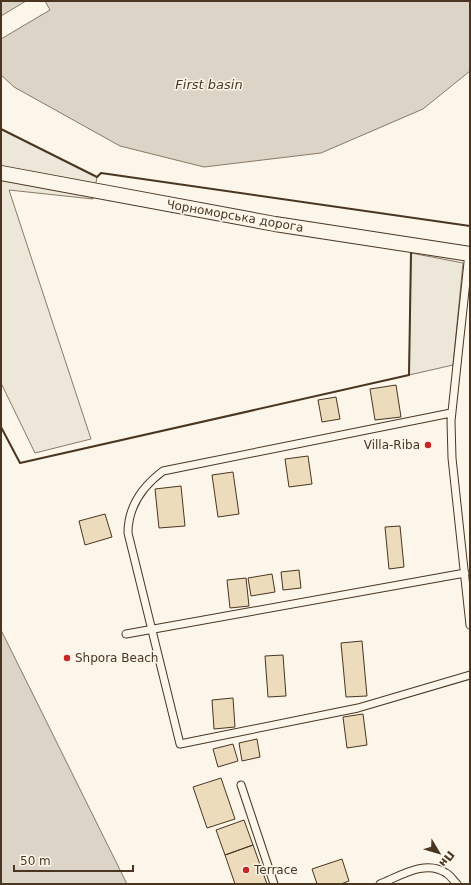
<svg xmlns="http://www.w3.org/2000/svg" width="471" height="885" viewBox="0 0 471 885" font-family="'DejaVu Sans',sans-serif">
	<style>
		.parking { fill: #ede7d9; stroke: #887966 }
		.water { fill: #dcd4c6; stroke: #887966 }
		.pier { fill: #fbf6e9; stroke: #887966 }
		.building { fill: #ecdcbc; stroke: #4a3520 }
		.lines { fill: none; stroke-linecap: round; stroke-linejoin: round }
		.lane-casing { stroke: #4a3520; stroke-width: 9 }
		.street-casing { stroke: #4a3520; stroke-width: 16 }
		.lane { stroke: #fbf6e9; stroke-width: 7 }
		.street { stroke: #fbf6e9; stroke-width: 14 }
		.wall { stroke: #4a3520; stroke-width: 2 }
		.poi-dot { fill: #c62828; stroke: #fbf6e9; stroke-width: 1.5 }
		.labels { text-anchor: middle; stroke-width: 3; stroke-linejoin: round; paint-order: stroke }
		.street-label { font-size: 12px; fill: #4a3520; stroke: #fbf6e9 }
		.poi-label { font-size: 12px; fill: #4a3520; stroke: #fbf6e9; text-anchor: start }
		.water-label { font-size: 13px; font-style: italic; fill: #4a3520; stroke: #fbf6e9 }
	</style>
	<rect width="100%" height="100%" fill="#fbf6e9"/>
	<!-- parking -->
	<path class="parking" d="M1,129l96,48 -4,22 -84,-9 82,249 -56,14 -34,-70z
		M411,253l52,10 -10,102 -44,10z"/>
	<!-- water -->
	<path class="water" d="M1,1h469v70l-47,38 -102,44 -117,14 -84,-21 -106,-59 -13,-12z
		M1,630l126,254h-126z"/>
	<!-- pier -->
	<path class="pier" d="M26,1h19l5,9 -49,29v-23z"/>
	<!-- building -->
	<path class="building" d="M396,385l5,32 -26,3 -5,-31z
		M336,397l4,22 -18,3 -4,-22z
		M308,456l4,28 -23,3 -4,-28z
		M233,472l6,42 -21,3 -6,-42z
		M181,486l4,40 -26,2 -4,-39z
		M105,514l7,23 -27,8 -6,-24z
		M400,526l4,41 -15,2 -4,-42z
		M299,570l2,18 -18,2 -2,-18z
		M272,574l3,18 -24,4 -3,-18z
		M246,578l3,28 -19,2 -3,-28z
		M362,641l5,55 -21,1 -5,-54z
		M283,655l3,41 -18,1 -3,-41z
		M233,698l2,29 -21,2 -2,-29z
		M363,714l4,31 -20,3 -4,-31z
		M257,739l3,18 -18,4 -3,-18z
		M233,744l5,17 -20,6 -5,-18z
		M221,778l14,41 -28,9 -14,-41z
		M244,820l9,25 -28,10 -9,-25z
		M253,845l14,39h-32l-10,-29z
		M342,859l7,22 -8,3h-24l-5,-15z"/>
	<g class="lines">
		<!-- lane casing -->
		<g class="lane-casing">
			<path id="lane" d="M469,253l-18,168 1,37 18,167
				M451,413l-288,58c-20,15 -35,36 -35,62l52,211 178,-36 112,-33
				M126,634l339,-61
				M241,785l33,99
				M380,884c20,-8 46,-25 66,-11 4,2 7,7 11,11"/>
		</g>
		<!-- street casing -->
		<g class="street-casing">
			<path id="street" d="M1,173l274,51 195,30"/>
		</g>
		<!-- lane -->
		<use href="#lane" class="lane"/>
		<!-- street -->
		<use href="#street" class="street"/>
		<!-- wall -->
		<path class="wall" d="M1,129l96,48 4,-4 369,53
			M1,427l19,36 389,-88 2,-122"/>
	</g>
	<!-- markers -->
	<g class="poi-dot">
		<circle cx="428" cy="445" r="4"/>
		<circle cx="67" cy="658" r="4"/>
		<circle cx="246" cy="870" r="4"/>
	</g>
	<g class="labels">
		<!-- street labels -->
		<g class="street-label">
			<text transform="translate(235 216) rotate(10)" y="4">Чорноморська дорога</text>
		</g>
		<!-- poi labels -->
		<g class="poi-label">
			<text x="420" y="449" text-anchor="end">Villa-Riba</text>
			<text x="75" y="662">Shpora Beach</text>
			<text x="254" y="874">Terrace</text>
		</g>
		<!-- water labels -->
		<g class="water-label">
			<text x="209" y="89">First basin</text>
		</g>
	</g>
	<!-- border -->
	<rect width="471" height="885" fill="none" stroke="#4a3520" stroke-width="4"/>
	<!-- north arrow -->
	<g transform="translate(439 853) rotate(128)" stroke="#fbf6e9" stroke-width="3" paint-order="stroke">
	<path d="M0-3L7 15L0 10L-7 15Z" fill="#4a3520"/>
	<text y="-6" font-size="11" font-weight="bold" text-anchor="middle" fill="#4a3520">Пн</text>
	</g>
	<!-- scale -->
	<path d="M14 865v6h119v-6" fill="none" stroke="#4a3520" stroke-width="2"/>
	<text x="20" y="865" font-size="12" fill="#4a3520" stroke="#fbf6e9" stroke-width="3" paint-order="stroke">50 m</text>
</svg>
